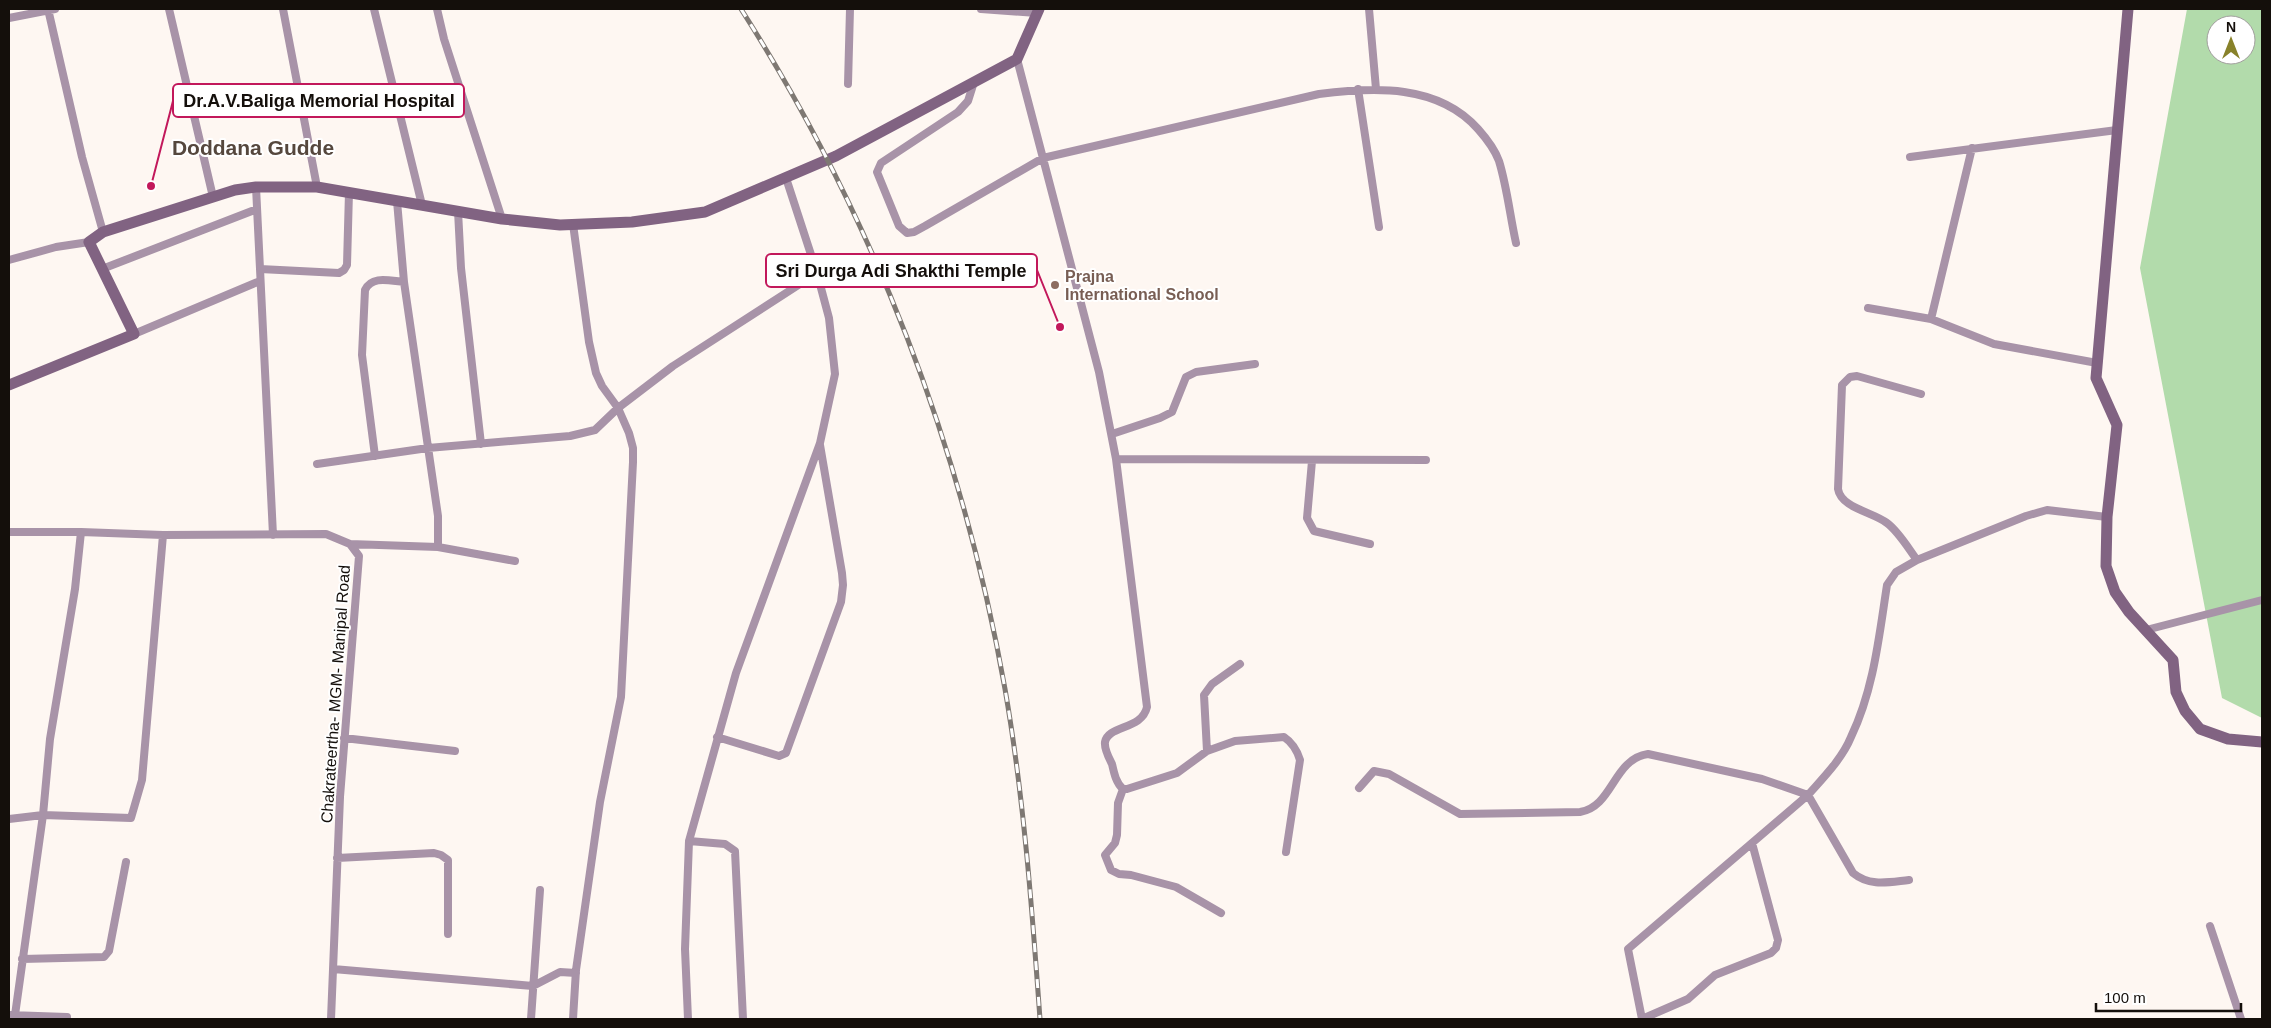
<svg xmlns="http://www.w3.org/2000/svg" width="2271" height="1028" viewBox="0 0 2271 1028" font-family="Helvetica,sans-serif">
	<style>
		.green { fill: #b2dbab; fill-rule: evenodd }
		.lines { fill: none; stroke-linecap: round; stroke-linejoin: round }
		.street { stroke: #a893a8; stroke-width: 8 }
		.secondary { stroke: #816382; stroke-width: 11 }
		.rail-casing { stroke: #7e7873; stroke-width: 5 }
		.rail { stroke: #fff; stroke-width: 3; stroke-dasharray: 9; stroke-linecap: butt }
		.education-dot { fill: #8d6e63; stroke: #fff; stroke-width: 2 }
		.labels { text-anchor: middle; stroke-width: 4; stroke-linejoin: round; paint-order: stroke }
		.education-label { font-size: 16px; font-weight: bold; fill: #785e54; stroke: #fff; text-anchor: start }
		.street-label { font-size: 16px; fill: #140f0b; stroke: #fff }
		.district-label { font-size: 21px; font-weight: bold; fill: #55473d; stroke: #fff }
		.leader { fill: none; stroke: #c2185b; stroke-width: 2 }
		.callout-dot { fill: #c2185b; stroke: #fff; stroke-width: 2 }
		.callout { fill: #fff; stroke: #c2185b; stroke-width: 2 }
		.callout-label { font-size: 18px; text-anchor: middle; font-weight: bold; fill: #140f0b }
	</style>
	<rect width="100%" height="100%" fill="#fef7f2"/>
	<!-- green -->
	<path class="green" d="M2187,9h75v709l-40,-20 -82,-430zM2216,25h30v30h-30z"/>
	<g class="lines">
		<!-- street -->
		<path class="street" d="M48,9l34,148 21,75
			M169,9l44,188
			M283,9l34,178
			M374,9l48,196
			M437,9l7,30 58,180
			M981,9l56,4
			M1369,9l7,80
			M9,18l46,-9
			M1017,59l82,313 17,87 31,248c-5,23 -39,18 -42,35 -1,7 4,16 7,22 2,9 4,19 11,25h4l50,-16 30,-22 28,-10 49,-4c9,6 13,13 16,23l-14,92
			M974,82l-6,19 -10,11 -77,51 -4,9 22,54 8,7 7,-1 11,-6 118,-68 276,-64c55,-7 119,-10 159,35 8,9 17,21 21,32 8,26 11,55 17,82
			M848,84l2,-75
			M1358,89l21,138
			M1910,157l207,-27
			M256,187l17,348
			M397,201l7,81 34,234v31
			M458,211l3,57 20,176
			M9,260l47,-13 33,-5
			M102,269l155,-60
			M260,269l79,4 5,-3 3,-5 2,-73
			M1868,308l63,11 63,25 103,19
			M1931,319l41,-171
			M134,334l126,-53
			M1112,434l48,-16 12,-6 14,-35 10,-5 59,-8
			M375,456l-13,-101 3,-65c7,-15 25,-9 39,-8
			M1116,459l310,1
			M1312,461l-5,57 7,13 56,13
			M317,464l111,-16 142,-12 25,-6 23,-22 55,-42 144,-93
			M9,532h72l-6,57 -25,150 -7,76 88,3 11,-38 21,-245 163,-1 24,10 9,12 -19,241 -9,222
			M81,532l82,3
			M350,544l88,3 77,14
			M1917,560c-9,-12 -18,-28 -30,-37 -14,-11 -46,-15 -49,-34l4,-104 8,-8 7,-1 64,18
			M2146,630l116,-30
			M717,737l62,19 7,-3 55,-151 2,-17 -1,-12 -22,-128
			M344,738l111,13
			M1207,751l-3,-56 8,-11 28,-20
			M1359,788l15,-17 15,3 71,40 120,-2c33,-5 33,-53 68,-58l114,25 46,16 45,78c17,14 36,9 56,7
			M1123,789l-5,14 -1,32 -2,8 -10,12 6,15 8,4 12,1 45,12 45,26
			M9,819l34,-4 -28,200
			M689,841l36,3 10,7 8,168
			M337,858l97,-5 7,2 7,5v74
			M2210,926l31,93
			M22,959l82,-2 5,-6 17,-89
			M333,969l200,17 27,-14 16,1
			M9,1015l58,2
			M531,1019l9,-129
			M573,1019l3,-49 24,-168 21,-105 12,-235v-14l-4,-15 -11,-25 -16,-22 -6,-13 -7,-31 -16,-118
			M688,1019l-3,-70 4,-108 47,-168 84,-230 15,-69 -6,-56 -12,-45 -31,-95
			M1642,1019l-14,-70 180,-154c15,-17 34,-36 43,-58 23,-48 28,-101 36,-152l9,-13 21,-12 109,-44 21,-6 60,7
			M1642,1019l46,-20 27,-24 56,-22 5,-5 2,-8 -26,-97"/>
		<!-- secondary -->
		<path class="secondary" d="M2128,9l-32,369 21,47 -10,92 -1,49 9,26 14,20 44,48 3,32 9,19 15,18 28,10 34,3
			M9,385l125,-51 -45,-92 14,-10 132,-42 21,-3h61l185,32 58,6 72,-3 73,-10 131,-56 181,-97 22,-50"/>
		<!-- rail casing -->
		<g class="rail-casing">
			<path id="rail" d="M741,9c132,207 221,438 264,680 19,109 27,220 35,330"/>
		</g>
		<!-- rail -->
		<use href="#rail" class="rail"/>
	</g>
	<!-- markers -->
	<circle class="education-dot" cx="1055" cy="285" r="5"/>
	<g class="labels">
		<!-- education labels -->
		<g class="education-label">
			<text x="1065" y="282">Prajna<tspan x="1065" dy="18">International School</tspan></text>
		</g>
		<!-- street labels -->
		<g class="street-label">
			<text transform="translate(335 694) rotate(-86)" y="6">Chakrateertha- MGM- Manipal Road</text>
		</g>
		<!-- district labels -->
		<g class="district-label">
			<text x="253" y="155">Doddana Gudde</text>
		</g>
	</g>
	<!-- callouts -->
	<path class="leader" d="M151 186L173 101M1060 327L1037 270"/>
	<g class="callout-dot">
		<circle cx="151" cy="186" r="5"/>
		<circle cx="1060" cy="327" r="5"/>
	</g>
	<g class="callout">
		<rect x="173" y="84" width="291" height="33" rx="5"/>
		<rect x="766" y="254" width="271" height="33" rx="5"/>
	</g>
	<g class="callout-label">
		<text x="319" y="107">Dr.A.V.Baliga Memorial Hospital</text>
		<text x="901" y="277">Sri Durga Adi Shakthi Temple</text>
	</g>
	<!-- border -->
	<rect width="2271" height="1028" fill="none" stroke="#140f0b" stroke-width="20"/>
	<!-- north arrow -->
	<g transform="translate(2231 40)"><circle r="24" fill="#ffffff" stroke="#a19f9d"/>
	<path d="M0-4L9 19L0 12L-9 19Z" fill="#88822a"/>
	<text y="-8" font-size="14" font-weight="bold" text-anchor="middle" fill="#140f0b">N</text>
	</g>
	<!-- scale -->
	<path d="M2096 1003v8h145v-8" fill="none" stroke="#140f0b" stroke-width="2.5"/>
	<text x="2104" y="1003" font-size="15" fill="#140f0b" stroke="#ffffff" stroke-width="4" paint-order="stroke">100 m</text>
</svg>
